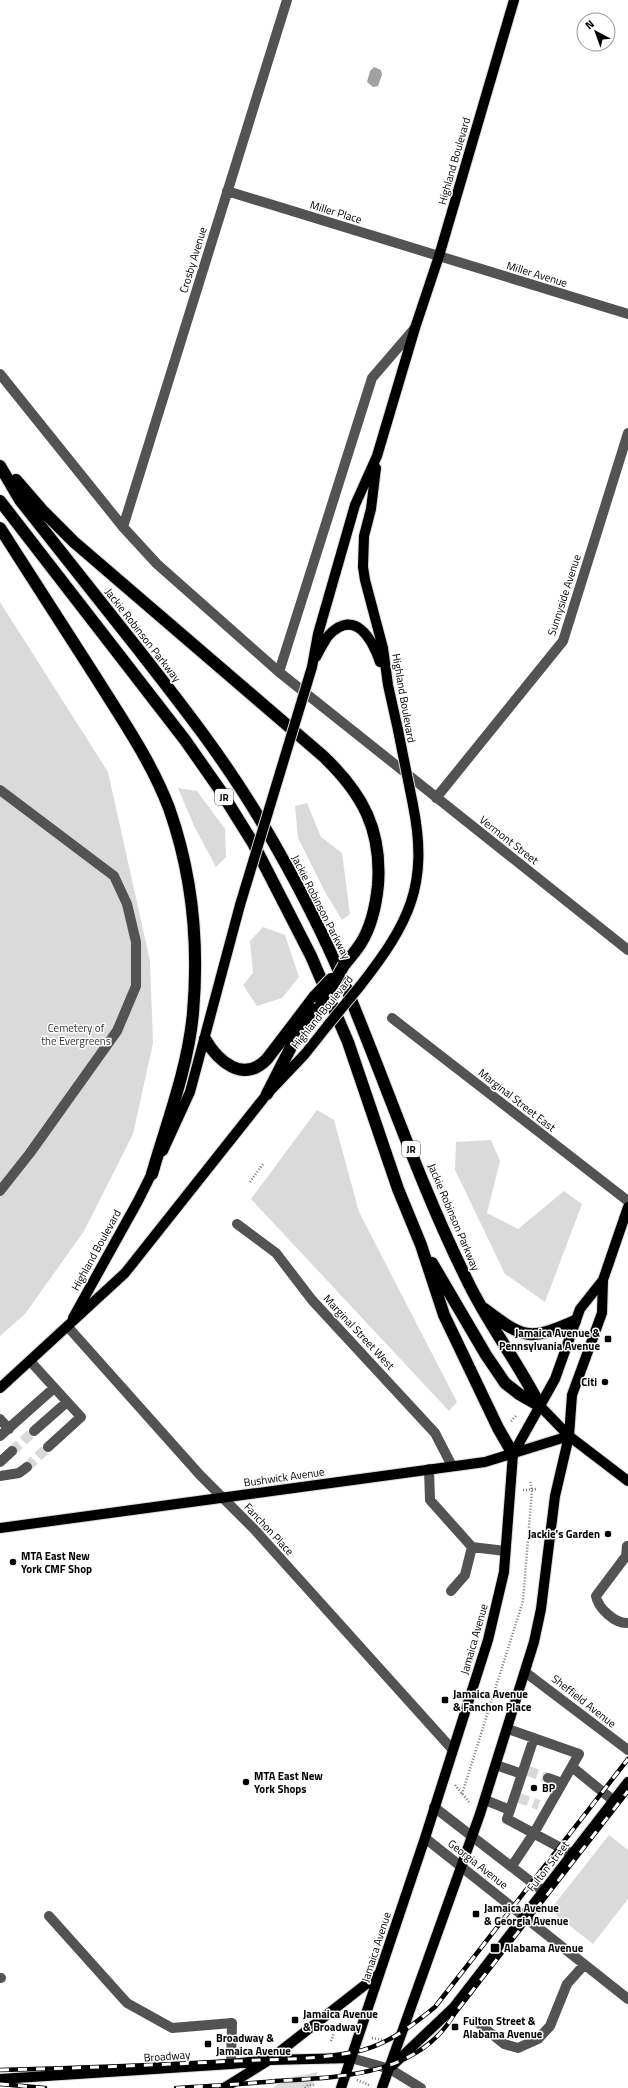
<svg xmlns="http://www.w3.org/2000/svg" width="628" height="2088" viewBox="0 0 628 2088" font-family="'Titillium Web',sans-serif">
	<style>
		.green { fill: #dadada }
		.water { fill: #a1a1a1 }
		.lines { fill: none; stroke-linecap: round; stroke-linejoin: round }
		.minor-tunnel { stroke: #d9d9d9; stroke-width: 10; stroke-dasharray: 10 5; stroke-linecap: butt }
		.major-casing { stroke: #dbdbdb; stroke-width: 12 }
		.highway-casing { stroke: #dbdbdb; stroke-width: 14 }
		.path { stroke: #757575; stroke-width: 2.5; stroke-dasharray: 1 2; stroke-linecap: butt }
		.minor { stroke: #535353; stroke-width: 10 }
		.major { stroke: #000; stroke-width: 10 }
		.highway { stroke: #000; stroke-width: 12 }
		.rail-casing { stroke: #000; stroke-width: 4.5 }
		.rail { stroke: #fff; stroke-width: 3; stroke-dasharray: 9; stroke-linecap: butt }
		.major-bridge-casing { stroke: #dbdbdb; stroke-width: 12; stroke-linecap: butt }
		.highway-bridge-casing { stroke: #dbdbdb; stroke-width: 14; stroke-linecap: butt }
		.major-bridge { stroke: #000; stroke-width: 10 }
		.highway-bridge { stroke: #000; stroke-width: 12 }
		.poi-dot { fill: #000; stroke: #fff; stroke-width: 1.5 }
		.labels { text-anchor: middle; stroke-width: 3; stroke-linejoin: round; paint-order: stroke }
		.shield { fill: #fff; stroke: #4c4c4c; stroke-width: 1 }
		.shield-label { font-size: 10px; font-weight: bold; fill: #000 }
		.street-label { font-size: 11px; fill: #000; stroke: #fff }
		.park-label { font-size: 11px; fill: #313131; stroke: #fff }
		.poi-label { font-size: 11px; font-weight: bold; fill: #000; stroke: #fff; text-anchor: start }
	</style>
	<rect width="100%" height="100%" fill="#fff"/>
	<!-- green -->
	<path class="green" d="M0,602l108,170 42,189 3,82 -20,91 -49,97 -59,83 -25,22z
		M178,788l19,3 28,38 1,28 -10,10 -21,-39z
		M307,803l14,34 21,16 8,61 -8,6 -17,-28 -27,-54 -3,-32z
		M263,927l22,8 14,42 -17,21 -25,8 -14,-21 10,-12 -3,-32z
		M317,1110l17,10 25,92 98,190 -8,9 -198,-212z
		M491,1140l9,21 -13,52 31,16 46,-38 18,13 -37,98 -40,-28 -50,-104 1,-28z
		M609,1835l19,15v49l-35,45 -43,-34z
		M318,2072l-7,16h-38l10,-9z"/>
	<!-- water -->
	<path class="water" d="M374,67l7,3 1,5 -4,11 -5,1 -6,-5 3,-11z"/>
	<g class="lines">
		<!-- minor-tunnel -->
		<path class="minor-tunnel" d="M12,1451l22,-20
			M27,1467l21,-20
			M528,1771l20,7
			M519,1798l20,7"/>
		<!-- major casing -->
		<g class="major-casing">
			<path id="major" d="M376,468l-5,41 -7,27 -1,31 2,13 18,68 5,37 10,45
				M316,657c4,-7 8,-16 13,-22 26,-27 43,4 51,27
				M312,667l6,-33 37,-129 22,-49 38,-128 24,-72 75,-256
				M360,986c49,-63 69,-100 53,-181
				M163,1151l27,-59 50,-187
				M73,1318l65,-117 17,-34
				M0,1388l125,-115 142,-179 38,-40 23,-29
				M540,1406l29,30 59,45
				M0,1528l485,-66 84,-26
				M392,2066l62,-59 174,-225
				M0,2079l231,-15 38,-4 82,-2
				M224,2088l45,-28 110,-86
				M341,2088l84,-250 63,-198 16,-68 9,-118 42,-75 25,-70 23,-29
				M382,2088l98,-274 54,-172 7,-33 14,-113 14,-60 3,-41 30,-82 1,-33 25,-73"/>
		</g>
		<!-- highway casing -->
		<g class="highway-casing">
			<path id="highway" d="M0,466l20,34c39,49 78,99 118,149 43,55 87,111 123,172 32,54 62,111 86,169 40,96 73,195 119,288 21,45 52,84 74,128
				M16,480l26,30 32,32 249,214c40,38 59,74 55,129 -2,20 -7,42 -17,58 -5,8 -11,15 -17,22
				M0,501l185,239 35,50 33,53 58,113 37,86 50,147 23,56 23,70 54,113 15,26
				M0,528c32,49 63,99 95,148 27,43 56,85 74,132 23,65 30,136 24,205 -5,55 -26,109 -41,161
				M205,1039c13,22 38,45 62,20l48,-63
				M267,1094l26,-51 27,-36
				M432,1263l54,92 19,28 14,11 21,12
				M483,1308c40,30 45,34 92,13"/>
		</g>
		<!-- path -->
		<path class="path" d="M250,1182l13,-18
			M511,1421l5,-5
			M523,1490l14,-1
			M455,1785l14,17
			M462,1794l61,-193 9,-111 -2,-10
			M372,2038l12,2
			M331,2041l3,-8
			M357,2080l12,5
			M305,2088l3,-3h7"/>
		<!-- minor -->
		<path class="minor" d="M227,191l401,123
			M0,374l123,153 34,37 122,108 349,278
			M123,527l164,-527
			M279,672l93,-294 43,-50
			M0,790l114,86 13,28 9,38v44l-19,45 -87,122 -30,38
			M436,798l127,-157 65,-208
			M392,1018l236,183
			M237,1224l39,29 36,47 123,133 17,33
			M68,1327l132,148 54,54 198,220
			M30,1361l51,56 -33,30
			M0,1419l9,10
			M34,1431l33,-29
			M0,1436l54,-48
			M0,1462l12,-11
			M429,1469l1,31 42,47 33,4
			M0,1476l19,-3 8,-6
			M627,1546l-1,10 -30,40c2,12 19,28 32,27
			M451,1591l14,-16 7,-28
			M525,1672l103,78
			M508,1729l71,25 -45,79 -22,33
			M534,1738l-27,81 65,35
			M496,1765l26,9
			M572,1767l42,34
			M548,1778l14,5
			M485,1800l25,10
			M434,1807l109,84
			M425,1838l203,161
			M49,1916l78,87 45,25 60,-5 -1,41
			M0,1978h1
			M476,2021l28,23 14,4 20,-9 12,-13 17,-42 17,-19
			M351,2058l39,11 31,19"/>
		<!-- major -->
		<use href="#major" class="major"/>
		<!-- highway -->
		<use href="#highway" class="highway"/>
		<!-- rail casing -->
		<g class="rail-casing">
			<path id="rail" d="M0,2070c79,-2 157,-5 236,-9 42,-2 86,-1 127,-11 28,-8 50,-25 72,-43l193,-248
				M0,2084l45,4
				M176,2088c33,-2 67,-4 100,-7 65,-4 143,-5 179,-68l173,-222"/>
		</g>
		<!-- rail -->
		<use href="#rail" class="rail"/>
		<!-- major-bridge casing -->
		<g class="major-bridge-casing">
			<path id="major-bridge" d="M398,730l15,75
				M240,905l72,-238
				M328,1025l32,-39"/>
		</g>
		<!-- highway-bridge casing -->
		<g class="highway-bridge-casing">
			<path id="highway-bridge" d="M315,996l16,-17
				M320,1007l24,-42"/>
		</g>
		<!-- major-bridge -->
		<use href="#major-bridge" class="major-bridge"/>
		<!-- highway-bridge -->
		<use href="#highway-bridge" class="highway-bridge"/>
	</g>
	<!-- markers -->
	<g class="poi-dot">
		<rect x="604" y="1335" width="8" height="8" rx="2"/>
		<circle cx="605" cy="1382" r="4"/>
		<circle cx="608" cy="1534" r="4"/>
		<circle cx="13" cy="1562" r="4"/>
		<rect x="441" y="1696" width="8" height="8" rx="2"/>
		<circle cx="246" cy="1782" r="4"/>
		<circle cx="534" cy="1788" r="4"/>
		<rect x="472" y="1910" width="8" height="8" rx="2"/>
		<rect x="490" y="1943" width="10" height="10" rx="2"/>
		<rect x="291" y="2016" width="8" height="8" rx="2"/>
		<rect x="451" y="2023" width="8" height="8" rx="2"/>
		<rect x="204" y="2040" width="8" height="8" rx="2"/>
	</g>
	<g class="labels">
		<!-- shield labels -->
		<g class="shield">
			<rect x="215" y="789" width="18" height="16" rx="3"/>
			<rect x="402" y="1141" width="18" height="16" rx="3"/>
		</g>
		<g class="shield-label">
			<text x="224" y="801">JR</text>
			<text x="411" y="1153">JR</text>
		</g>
		<!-- street labels -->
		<g class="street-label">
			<text transform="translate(454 161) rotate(-74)" y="4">Highland Boulevard</text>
			<text transform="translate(336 212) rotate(17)" y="4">Miller Place</text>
			<text transform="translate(193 260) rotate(-73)" y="4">Crosby Avenue</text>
			<text transform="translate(537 274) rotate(17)" y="4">Miller Avenue</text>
			<text transform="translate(564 595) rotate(-72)" y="4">Sunnyside Avenue</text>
			<text transform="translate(143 635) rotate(52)" y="4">Jackie Robinson Parkway</text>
			<text transform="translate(404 698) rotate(80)" y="4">Highland Boulevard</text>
			<text transform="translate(509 840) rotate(38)" y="4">Vermont Street</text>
			<text transform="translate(321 907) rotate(63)" y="4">Jackie Robinson Parkway</text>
			<text transform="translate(322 1012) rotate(-51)" y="4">Highland Boulevard</text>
			<text transform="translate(517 1100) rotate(38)" y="4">Marginal Street East</text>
			<text transform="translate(454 1217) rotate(67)" y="4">Jackie Robinson Parkway</text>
			<text transform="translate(96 1250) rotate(-61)" y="4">Highland Boulevard</text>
			<text transform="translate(359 1332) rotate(47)" y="4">Marginal Street West</text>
			<text transform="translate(284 1477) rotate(-8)" y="4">Bushwick Avenue</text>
			<text transform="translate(269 1529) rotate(47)" y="4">Fanchon Place</text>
			<text transform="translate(474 1639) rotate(-74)" y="4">Jamaica Avenue</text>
			<text transform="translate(584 1701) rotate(38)" y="4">Sheffield Avenue</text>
			<text transform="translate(478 1864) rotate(38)" y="4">Georgia Avenue</text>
			<text transform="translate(548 1866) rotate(-52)" y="4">Fulton Street</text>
			<text transform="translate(376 1947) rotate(-72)" y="4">Jamaica Avenue</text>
			<text transform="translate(167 2056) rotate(-4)" y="4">Broadway</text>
		</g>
		<!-- park labels -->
		<g class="park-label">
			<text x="76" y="1032">Cemetery of<tspan x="76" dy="13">the Evergreens</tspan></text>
		</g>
		<!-- poi labels -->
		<g class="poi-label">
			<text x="600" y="1337" text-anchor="end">Jamaica Avenue &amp;<tspan x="600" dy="13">Pennsylvania Avenue</tspan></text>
			<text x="597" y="1386" text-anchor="end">Citi</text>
			<text x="600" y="1538" text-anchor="end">Jackie's Garden</text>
			<text x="21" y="1560">MTA East New<tspan x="21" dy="13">York CMF Shop</tspan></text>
			<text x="453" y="1698">Jamaica Avenue<tspan x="453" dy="13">&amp; Fanchon Place</tspan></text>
			<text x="254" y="1780">MTA East New<tspan x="254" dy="13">York Shops</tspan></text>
			<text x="542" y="1792">BP</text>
			<text x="484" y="1912">Jamaica Avenue<tspan x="484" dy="13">&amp; Georgia Avenue</tspan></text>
			<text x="504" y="1952">Alabama Avenue</text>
			<text x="303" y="2018">Jamaica Avenue<tspan x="303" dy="13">&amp; Broadway</tspan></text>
			<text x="463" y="2025">Fulton Street &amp;<tspan x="463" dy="13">Alabama Avenue</tspan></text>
			<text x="216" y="2042">Broadway &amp;<tspan x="216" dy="13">Jamaica Avenue</tspan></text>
		</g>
	</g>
	<!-- north arrow -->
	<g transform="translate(596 32) rotate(319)"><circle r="19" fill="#ffffff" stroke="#999999"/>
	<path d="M0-3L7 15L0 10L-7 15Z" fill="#000000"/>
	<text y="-6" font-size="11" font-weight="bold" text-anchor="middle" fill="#000000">N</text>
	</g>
</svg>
